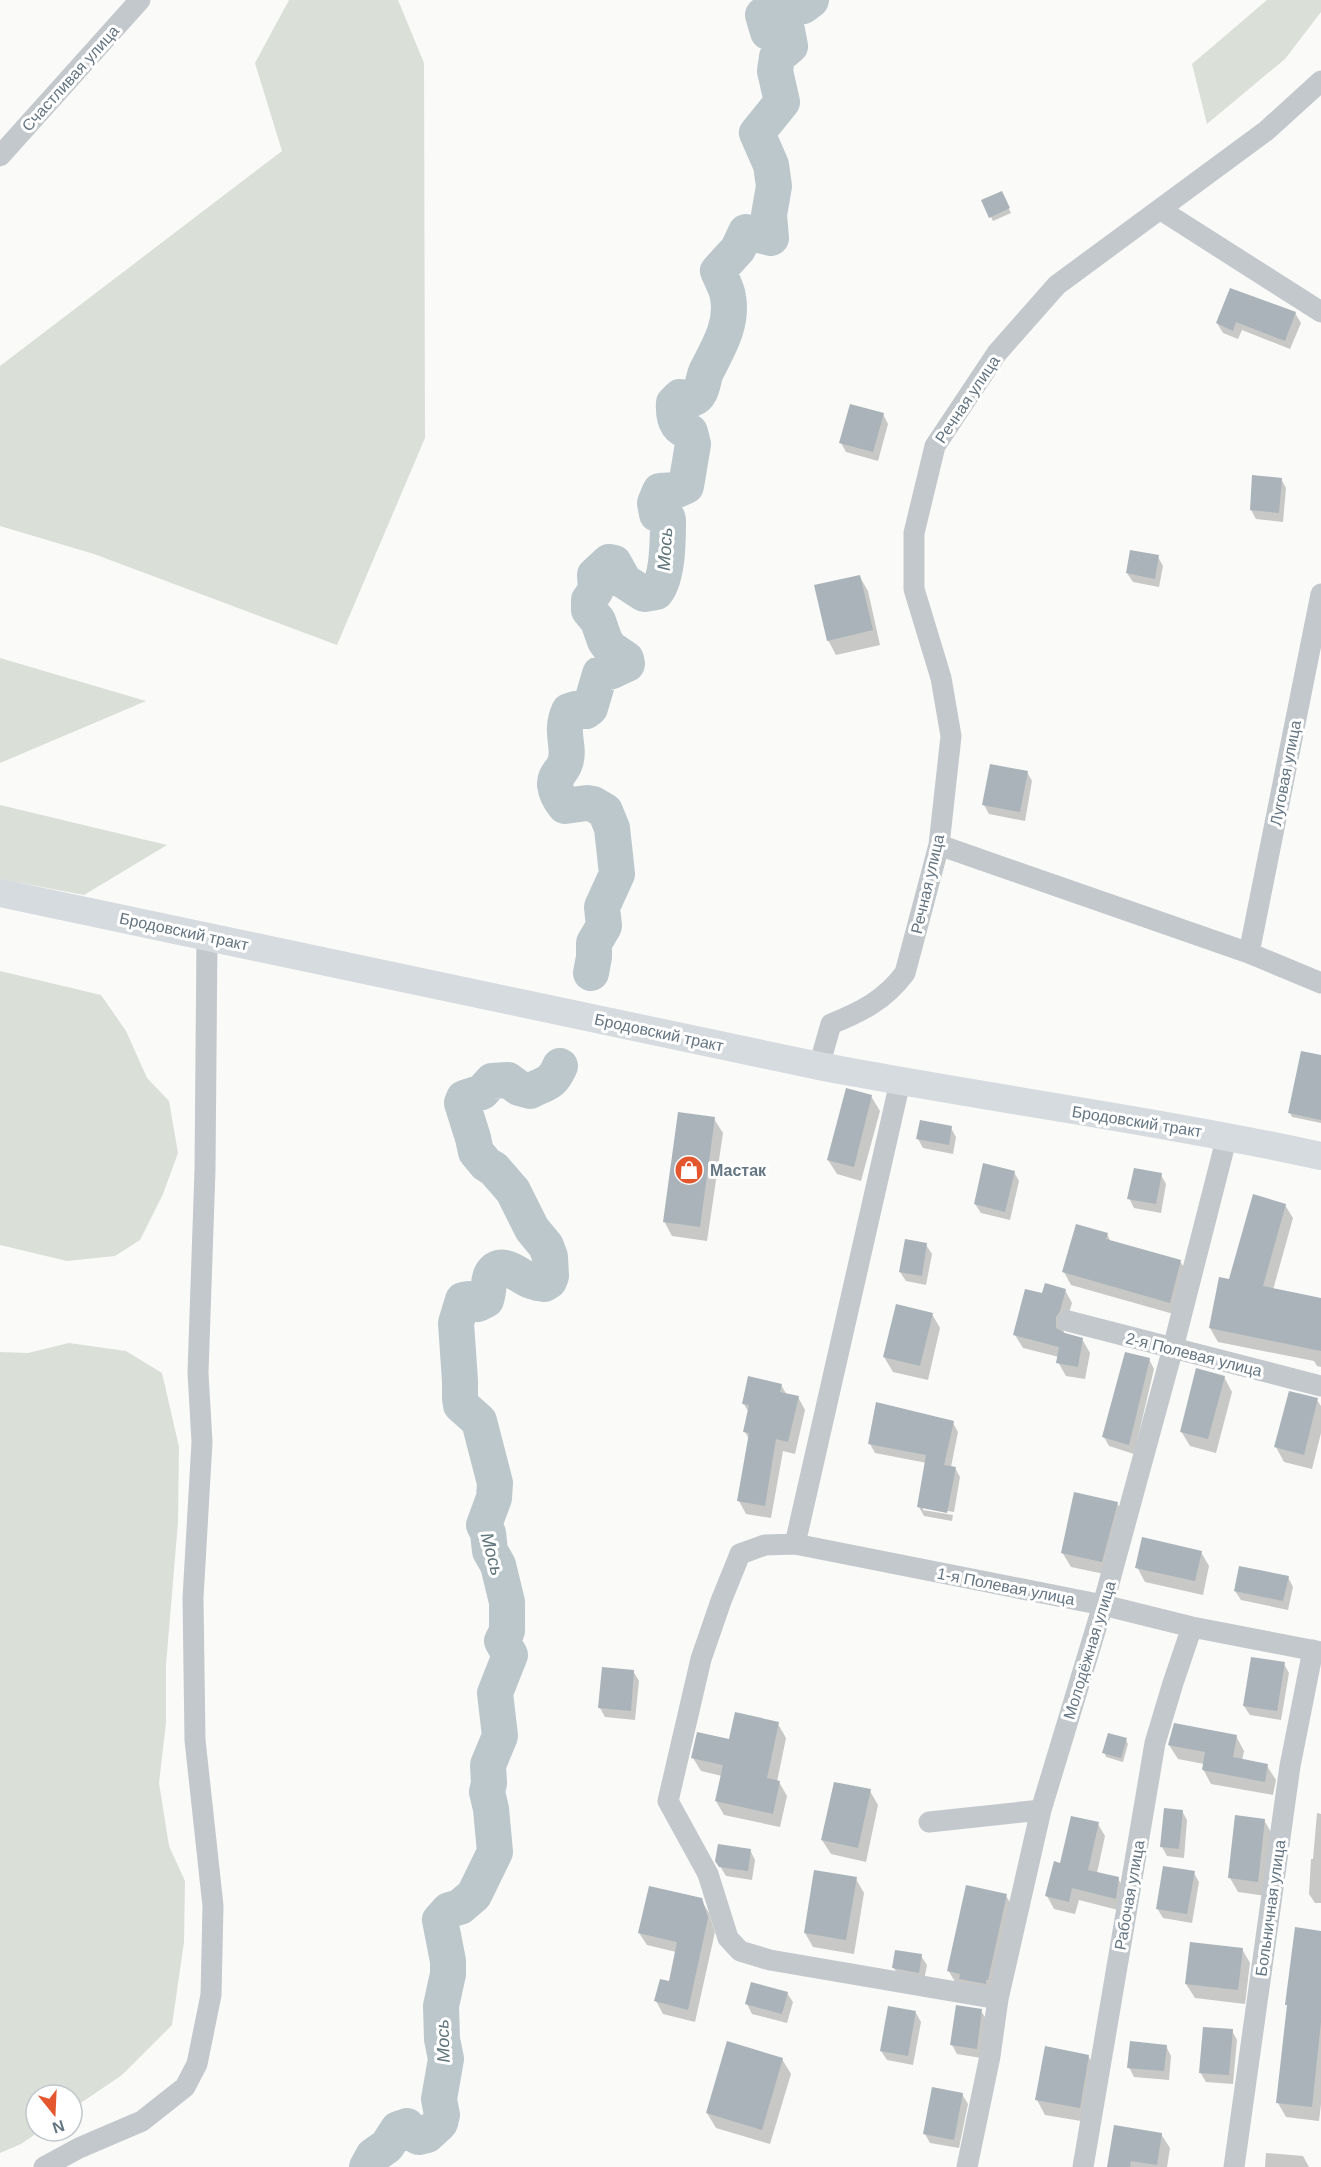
<svg xmlns="http://www.w3.org/2000/svg" width="1321" height="2167" viewBox="0 0 1321 2167" font-family="Arial,sans-serif">
	<style>
		.green { fill: #dadfd7 }
		.shadow { fill: #0003 }
		.lines { fill: none; stroke-linecap: round; stroke-linejoin: round }
		.river { stroke: #bbc7cb; stroke-width: 36 }
		.building { fill: #aab3b9 }
		.minor { stroke: #c3c8cc; stroke-width: 21 }
		.secondary { stroke: #d6dbdf; stroke-width: 28 }
		.labels { text-anchor: middle; stroke-width: 6; stroke-linejoin: round; paint-order: stroke }
		.street-label { font-size: 16px; fill: #657683; stroke: #fff }
		.poi-label { font-size: 16px; font-weight: bold; fill: #657683; stroke: #fff; text-anchor: start }
		.water-label { font-size: 18px; font-style: italic; fill: #60757c; stroke: #fff }
	</style>
	<rect width="100%" height="100%" fill="#fafaf8"/>
	<!-- green -->
	<path class="green" d="M289,0h109l26,63 1,375 -88,207 -243,-91 -94,-28v-160l282,-215 -27,-88z
		M1267,0h54v12l-36,47 -78,65 -15,-60z
		M0,658l146,43 -146,62z
		M0,805l167,40 -83,50 -84,-16z
		M0,971l101,24 25,36 21,47 22,23 9,52 -15,41 -23,46 -25,16 -48,5 -67,-16z
		M69,1343l57,8 36,22 17,74 -1,75 -12,143v58l-7,60 10,63 16,35 -1,61 -12,83 -50,50 -50,34v-14h-36v36h4l-19,13 -21,9v-801l28,1z"/>
	<!-- shadow -->
	<path class="shadow" d="M1003,197l8,16 -18,8 -10,-20z
		M1295,313l6,10 -11,26 -48,-19 -4,9 -15,-6 -6,-10z
		M883,414l5,10 -10,37 -32,-9 -5,-9z
		M1254,477l27,2 5,9 -3,34 -27,-3 -5,-9z
		M1158,557l5,9 -4,21 -26,-5 -6,-9z
		M860,577l8,14 12,54 -44,10 -8,-15z
		M1027,772l5,9 -7,40 -36,-7 -5,-9z
		M1321,1057v66l-29,-6 -2,-4z
		M871,1096l9,15 -19,70 -24,-7 -9,-14z
		M714,1119l9,14 -16,108 -35,-5 -8,-15z
		M951,1128l5,9 -3,17 -30,-6 -5,-9z
		M1014,1172l5,9 -9,39 -29,-7 -6,-9z
		M1161,1175l5,9 -5,29 -27,-5 -5,-10z
		M1285,1205l8,13 -20,72 48,10v67l-4,-1 -3,-5 -96,-19 -8,-14 20,-47z
		M1107,1234l4,8 69,19 8,13 -11,41 -106,-30 -7,-13z
		M926,1245l6,9 -6,31 -20,-4 -6,-9z
		M1065,1290l7,13 -9,31 19,5 8,14 -5,26 -19,-3 -8,-14 1,-5 -36,-9 -8,-13 28,-40z
		M932,1314l8,14 -12,52 -35,-8 -9,-15z
		M1149,1359l5,10 -20,85 -25,-8 -5,-9z
		M1224,1377l8,15 -16,61 -26,-7 -9,-15z
		M781,1385l6,10 11,2 7,13 -10,44 -12,-3 -12,67 -25,-4 -7,-13 10,-62 -4,-7 4,-19 -5,-9z
		M1317,1400l4,6v27l-9,36 -28,-7 -8,-15z
		M953,1423l5,9 -7,35 4,1 5,9 -6,35 -31,-5v3l30,5 -1,6 -28,-5 -5,-9 8,-44 -52,-10 -5,-9z
		M1117,1503l8,15 -16,57 -38,-8 -9,-15z
		M1201,1552l8,14 -6,29 -58,-13 -8,-15z
		M1288,1577l5,10 -5,23 -47,-10 -6,-9z
		M1284,1664l5,9 -8,47 -31,-5 -6,-9z
		M633,1671l6,10 -4,39 -30,-3 -5,-9z
		M778,1724l8,14 -9,44h2l8,14 -7,31 -56,-12 -8,-14 6,-25 -21,-5 -8,-13 37,-17z
		M1236,1736l8,15 -2,10 25,5 9,14 -3,15 -62,-11 -8,-15 1,-5 -26,-5 -9,-14z
		M1126,1740l2,4 -5,18 -17,-5 -2,-5z
		M870,1791l8,14 -12,57 -35,-8 -9,-14z
		M1182,1811l5,9 -3,38 -17,-2 -5,-9z
		M1317,1813l4,1v89h-6l-6,-9 2,-35h2z
		M1264,1820l8,14 -6,62 -28,-4 -8,-14z
		M1098,1824l7,12 -8,37 21,6 8,12 -4,20 -43,-11 -4,14 -21,-5 -7,-13 14,-32z
		M750,1850l5,10 -3,20 -26,-4 -9,-15z
		M1194,1873l5,9 -7,41 -29,-5 -6,-10z
		M856,1879l8,14 -10,61 -41,-7 -8,-14z
		M1006,1896l9,14 -19,84 -39,-9 -9,-15z
		M701,1900l8,13 6,19 -20,90 -32,-8 -7,-13 14,-18 6,-31 -29,-7 -8,-12z
		M1321,1932v172l-2,17 -33,-4 -8,-14 10,-95 -1,-3z
		M1242,1949l8,14 -5,41 -50,-6 -9,-14z
		M921,1956l6,9 -3,16 -25,-4 -5,-9z
		M787,1993l6,9 -6,21 -35,-9 -5,-10z
		M981,2011l6,9 -6,38 -24,-4 -5,-9z
		M916,2013l5,9 -8,43 -26,-5 -6,-9z
		M1232,2031l5,9 -4,44 -27,-2 -6,-10z
		M1166,2046l5,10 -2,24 -35,-3 -5,-10z
		M1088,2056l9,14 -10,52 -42,-7 -8,-15z
		M782,2059l9,15 -21,70 -54,-16 -9,-15z
		M962,2094l6,10 -9,44 -29,-5 -5,-9z
		M1161,2134l9,14 -3,19h-58z
		M1266,2153l37,3 6,11h-44z"/>
	<g class="lines">
		<!-- river -->
		<path class="river" d="M591,973l3,-16v-14l10,-17 -2,-19 15,-33 -5,-46 -7,-17 -12,-7 -6,-1 -22,3c-5,-6 -9,-13 -10,-21 -1,-10 8,-14 10,-22 6,-16 -6,-30 4,-52l6,-2 11,2 4,-3 10,-34 12,-3 15,-7 -1,-5 -16,-11 -5,-7 -7,-20 -9,-11v-10l7,-10 -1,-15 14,-13 5,1 10,18 20,13 12,-2c12,-14 12,-53 12,-72l-1,-3 -10,-3 -2,-11 5,-12 17,-1 9,-4 7,-42 -3,-12c-14,-4 -17,-14 -16,-29l6,-6 12,2c11,-4 10,-17 14,-27 12,-24 27,-47 22,-75 -1,-9 -7,-18 -10,-26l20,-22 8,-17 25,6 -2,-23 5,-29 -3,-21 -14,-32 25,-31 -7,-31 2,-14 13,-11 -3,-16 -19,2 -5,-17 15,-2 10,-11 15,4 8,-6
			M367,2167l6,-11 14,-10 11,-17 9,-3 5,7 7,4 8,-2 13,-12 2,-8 -3,-16 7,-40 -4,-20 -1,-33 7,-32v-13l-8,-41 9,-10 11,-3 14,-12 21,-43 -4,-43 -4,-17 2,-9 -1,-18 12,-29 -5,-43 15,-38 -8,-14 5,-10v-29l-9,-37 -8,-14 -2,-18 -4,-8 10,-27 1,-15 -16,-62 -18,-16 -1,-7v-17l-4,-58 7,-23 6,-1 9,5 8,-4c3,-8 2,-17 5,-25 8,-16 25,-2 34,3 6,4 12,5 19,6l5,-3 2,-5 -1,-19 -4,-11 -14,-17 -19,-38 -19,-22 -8,-5 -10,-12 -3,-14 -11,-35 2,-5 18,-6 10,-11 16,-1 11,8 11,3c15,-8 22,-6 30,-25"/>
	</g>
	<!-- building -->
	<path class="building" d="M1002,191l8,17 -21,10 -8,-18z
		M1230,288l66,24 -11,29 -49,-19 -3,9 -17,-8z
		M850,404l34,9 -11,39 -34,-9z
		M1252,475l30,3 -3,35 -29,-3z
		M1130,550l29,5 -4,24 -29,-6z
		M860,575l13,55 -46,11 -13,-56z
		M990,764l38,7 -8,41 -38,-7z
		M1301,1051l20,4v65l-33,-7z
		M846,1088l26,7 -18,72 -27,-7z
		M678,1112l37,5 -15,110 -37,-5z
		M920,1120l32,6 -3,19 -33,-6z
		M983,1163l32,8 -10,41 -31,-8z
		M1134,1168l28,5 -6,31 -29,-5z
		M1253,1194l33,10 -23,82 58,12v53l-112,-23 10,-51 10,2z
		M1076,1224l32,9 -2,6 75,21 -11,43 -108,-31z
		M905,1239l22,4 -5,33 -23,-4z
		M1045,1283l21,6 -6,22 -4,6v11l9,5 18,5 -5,29 -22,-4 3,-16 -46,-12 12,-46 17,4z
		M896,1304l37,9 -13,53 -37,-9z
		M1125,1352l25,6 -21,87 -27,-8z
		M1196,1368l29,8 -17,63 -28,-7z
		M748,1376l34,8 -2,8 19,4 -11,46 -12,-3 -11,67 -28,-5 12,-68 -6,-1 6,-27 -7,-1z
		M1289,1391l29,7 -14,57 -30,-8z
		M876,1402l78,19 -10,44 12,2 -9,46 -30,-6 9,-52 -58,-11z
		M1074,1492l44,10 -16,60 -41,-9z
		M1142,1537l60,14 -7,30 -60,-13z
		M1239,1566l50,10 -6,25 -49,-10z
		M1251,1657l34,5 -8,49 -34,-5z
		M602,1667l32,3 -3,41 -33,-3z
		M735,1712l44,10 -12,56 13,3 -7,33 -58,-13 8,-36 -32,-7 6,-26 32,7z
		M1174,1723l63,12 -4,22 35,7 -3,18 -63,-12 3,-18 -37,-7z
		M1108,1733l19,5 -6,20 -19,-5z
		M834,1782l37,7 -13,59 -37,-8z
		M1164,1808l19,2 -4,39 -19,-2z
		M1235,1815l30,4 -7,63 -30,-4z
		M1071,1816l28,6 -11,48 31,7 -3,22 -44,-11 -3,14 -24,-6 9,-35 6,2z
		M718,1844l33,5 -3,22 -29,-4 -4,-6z
		M1163,1866l32,5 -8,43 -31,-5z
		M814,1870l43,7 -11,63 -42,-7z
		M966,1885l41,9 -19,86h-2v4l-27,-5 1,-5 -13,-3z
		M649,1886l53,12 6,20 -20,92 -34,-9 6,-22 9,2 8,-39 -39,-9z
		M1295,1927l26,4v91l-9,85 -36,-4 11,-98h-2z
		M1190,1942l53,6 -5,42 -53,-6z
		M895,1950l27,4 -3,19 -27,-5z
		M751,1982l37,10 -6,22 -37,-10z
		M956,2005l26,4 -5,40 -27,-4z
		M888,2006l28,5 -8,45 -28,-5z
		M1203,2027l30,2 -4,46 -30,-2z
		M727,2041l56,17 -21,72 -56,-17z
		M1130,2041l37,4 -3,26 -37,-3z
		M1045,2046l44,9 -9,53 -45,-8z
		M932,2087l31,6 -9,47 -31,-6z
		M1114,2125l48,8 -5,32 -26,-4 -1,6h-23z"/>
	<g class="lines">
		<!-- minor -->
		<path class="minor" d="M0,156l140,-156
			M1161,210l160,102
			M939,845l310,108 72,30
			M1249,953l72,-359
			M819,1066l12,-42c30,-12 54,-24 74,-51l34,-128 12,-109 -10,-58 -27,-89v-56l21,-87 62,-93 60,-68 209,-154 55,-50
			M1068,1321l253,65
			M795,1544l105,-462
			M929,1822l112,-12
			M998,1999l-228,-39 -30,-9 -12,-13 -20,-64 -40,-73 33,-142 20,-58 19,-47 25,-9 30,-1 308,61 89,22 129,25
			M44,2167l35,-19 63,-27 43,-34 12,-23 14,-69 2,-89 -18,-166 -2,-142 9,-156 -4,-69 7,-203 2,-234
			M967,2167l23,-111 8,-57 43,-189 62,-205 70,-257 54,-212
			M1083,2167l72,-424 18,-60 19,-56
			M1234,2167l56,-401 23,-116"/>
		<!-- secondary -->
		<path class="secondary" d="M0,893l819,173c167,32 336,54 502,90"/>
	</g>
	<!-- icons -->
	<defs>
		<g id="shop-disc" transform="scale(1.5)"><circle r="9.5" fill="#e4572e" stroke="#fff"/><path d="M-5-2.5h2.3a2.7 3.5 0 0 1 5.4 0H5L5.5 6h-11ZM-1.5-2.5h3a1.5 2.3 0 0 0-3 0Z" fill="#fff"/></g>
	</defs>
	<g fill-rule="evenodd">
		<use href="#shop-disc" x="689" y="1170"/>
	</g>
	<g class="labels">
		<!-- street labels -->
		<g class="street-label">
			<text transform="translate(70 78) rotate(-48)" y="6">Счастливая улица</text>
			<text transform="translate(967 399) rotate(-56)" y="6">Речная улица</text>
			<text transform="translate(1285 773) rotate(-79)" y="6">Луговая улица</text>
			<text transform="translate(927 884) rotate(-77)" y="6">Речная улица</text>
			<text transform="translate(184 931) rotate(12)" y="6">Бродовский тракт</text>
			<text transform="translate(659 1032) rotate(12)" y="6">Бродовский тракт</text>
			<text transform="translate(1137 1121) rotate(9)" y="6">Бродовский тракт</text>
			<text transform="translate(1194 1354) rotate(14)" y="6">2-я Полевая улица</text>
			<text transform="translate(1006 1586) rotate(11)" y="6">1-я Полевая улица</text>
			<text transform="translate(1089 1650) rotate(-73)" y="6">Молодёжная улица</text>
			<text transform="translate(1129 1895) rotate(-80)" y="6">Рабочая улица</text>
			<text transform="translate(1270 1908) rotate(-82)" y="6">Больничная улица</text>
		</g>
		<!-- poi labels -->
		<g class="poi-label">
			<text x="710" y="1176">Мастак</text>
		</g>
		<!-- water labels -->
		<g class="water-label">
			<text transform="translate(665 549) rotate(-87)" y="6">Мось</text>
			<text transform="translate(492 1554) rotate(75)" y="6">Мось</text>
			<text transform="translate(443 2041) rotate(-92)" y="6">Мось</text>
		</g>
	</g>
	<!-- north arrow -->
	<g transform="translate(54 2113) rotate(162)"><circle r="28" fill="#ffffff" stroke="#c1c8cd" stroke-width="1.5"/>
	<path d="M0-4.5L10 22L0 15L-10 22Z" fill="#e4572e"/>
	<text y="-9" font-size="16" font-weight="bold" text-anchor="middle" fill="#657683">N</text>
	</g>
</svg>
